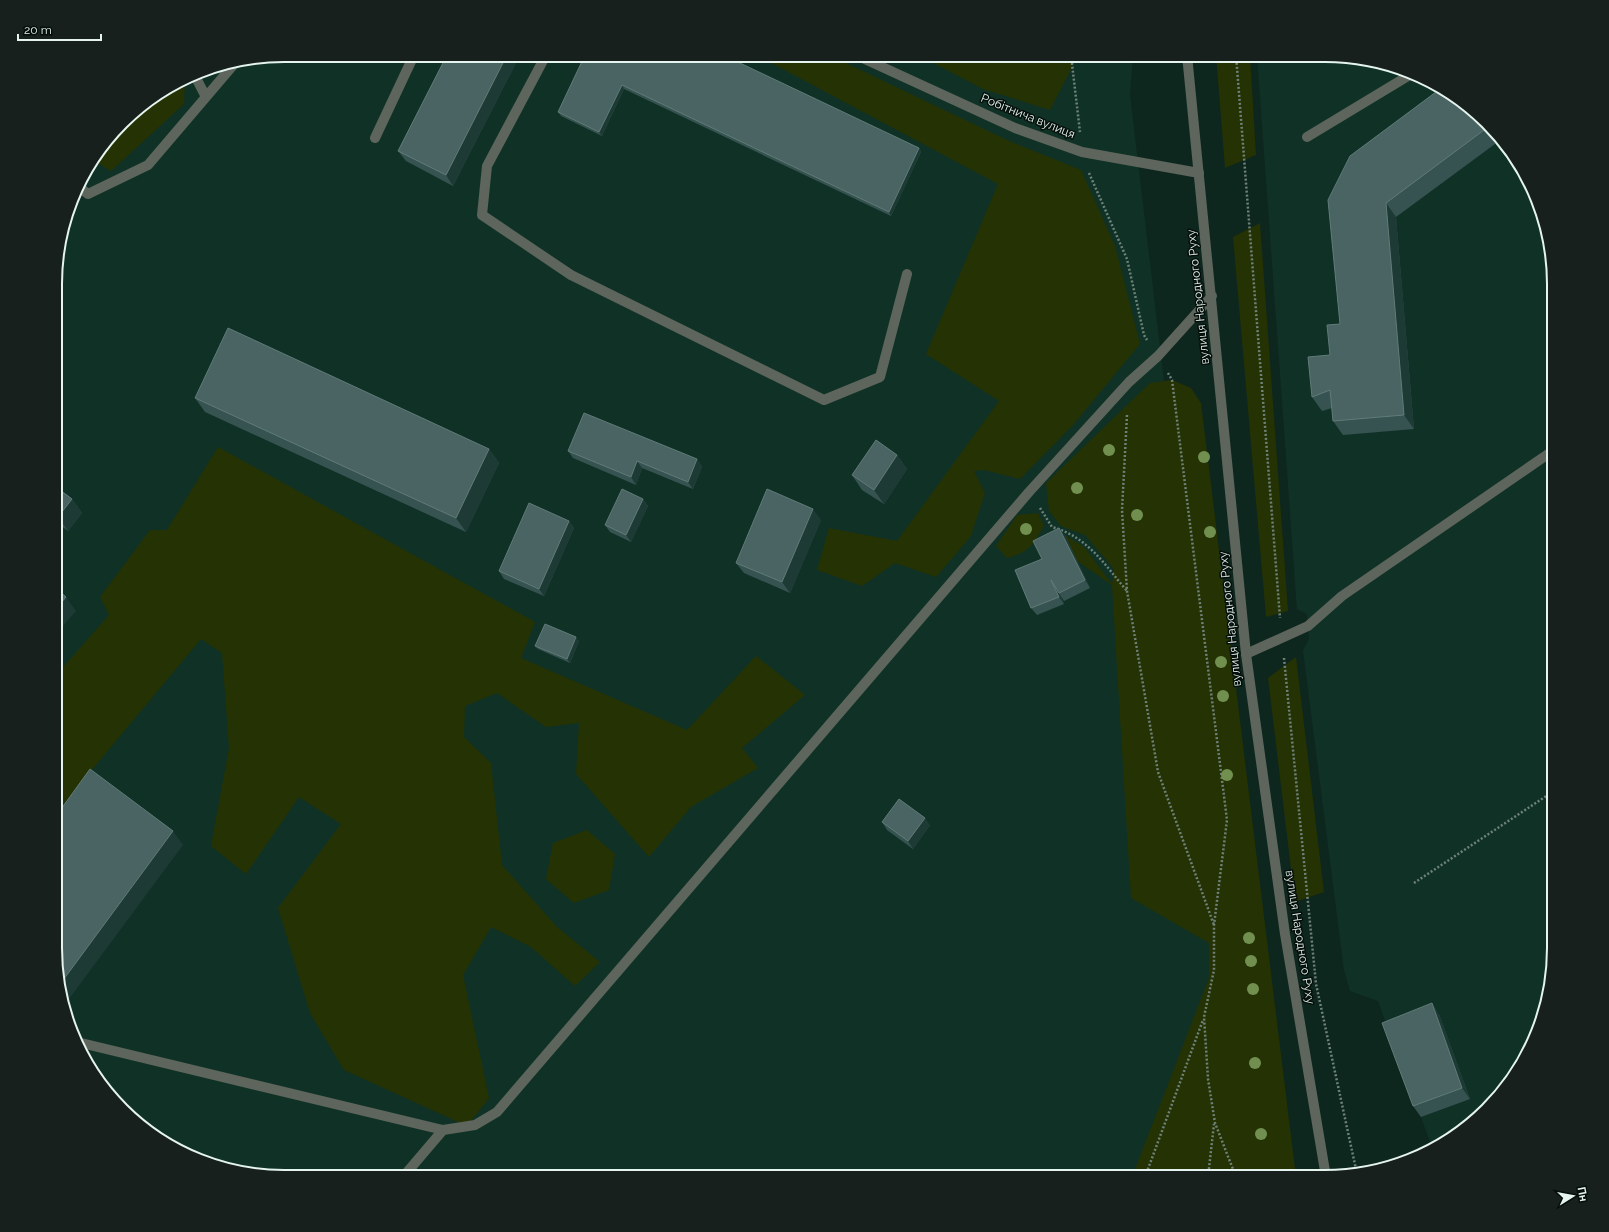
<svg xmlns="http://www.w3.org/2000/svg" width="1609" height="1232" viewBox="0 0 1609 1232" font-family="Raleway,sans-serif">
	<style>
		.built { fill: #103226 }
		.green { fill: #253204 }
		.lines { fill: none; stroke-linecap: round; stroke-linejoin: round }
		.path { stroke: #6e827a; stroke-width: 2.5; stroke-dasharray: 2 2; stroke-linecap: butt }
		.service { stroke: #5d655d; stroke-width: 10 }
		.minor { stroke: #5d655d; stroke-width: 10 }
		.tertiary { stroke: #5d655d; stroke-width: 10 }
		.tree { fill: #719050 }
		.wall { fill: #365351 }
		.shaded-wall { fill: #1e3a35 }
		.building { fill: #496462; stroke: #617b78 }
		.labels { text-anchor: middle; stroke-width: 3; stroke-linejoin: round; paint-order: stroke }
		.street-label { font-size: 12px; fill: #e5f4ee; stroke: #050e0a }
		.rim { fill: none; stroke: #e5f4ee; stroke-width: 2 }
	</style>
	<rect width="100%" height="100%" fill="#0e271e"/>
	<!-- built -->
	<path class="built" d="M284,55h849l-3,40 124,1043 -30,39h-955l-73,-17 -63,-40 -54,-70 -23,-86 1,-710 29,-85 47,-57 77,-45z
		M1257,55h83l73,17 63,40 55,71 19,56 4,44 -1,681 -16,72 -40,63 -67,51 2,-3 -54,-146 -28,-10 -6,-21 -41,-320 6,-11 -2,-25 -10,-5z"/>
	<!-- green -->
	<path class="green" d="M761,55h68l178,85 74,30 34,76 25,98 -67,81 -53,54 -36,-9 -10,1 11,22 -14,43 -35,41 -41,-14 -33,23 -45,-16 12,-42 68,13 102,-140 -73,-47 72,-170 -238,-127z
		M918,55h160l-28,55 -67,-21z
		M1216,55h34l6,100 -31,13z
		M185,81l-1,23 -73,67 -18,-11 40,-48z
		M1260,223l28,388 -22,6 -33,-380z
		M1172,380l19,8 10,15 95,774h-164l77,-199v-35l-78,-45 -19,-313 -35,-24 -12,-26 19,12 28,37 2,-15 -29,-34 -24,-9 -12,-15 -3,-28 104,-100z
		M218,447l317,175 -14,36 166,72 69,-74 49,39 -63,53 16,20 -67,39 -42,50 -73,-83 3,-51 -33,4 -49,-34 -32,13 -1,31 27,26 11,102 55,62 43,35 -25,24 -44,-39 -40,-20 -28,48 26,123 -22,28 -123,-56 -34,-57 -32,-105 63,-84 -42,-27 -53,77 -35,-28 18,-98 -7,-95 -21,-14 -145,174v-138l53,-60 -9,-18 50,-67h17z
		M1038,513l6,13c-11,18 -15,27 -37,32l-11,-12 21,-31z
		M1296,657l28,235 -29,10 -27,-224z
		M587,830l28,24 -6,36 -35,13 -28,-24 7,-36z"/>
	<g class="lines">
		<!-- path -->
		<path class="path" d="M1074,55l-2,9 8,68
			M1236,55l44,563
			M1089,173l38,86 17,76 3,5
			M1168,373l4,7 55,440 -13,105v45l-10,47 4,62 7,44 21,54
			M1127,415l-5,95 5,81 31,181 56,153
			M1040,508l12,19c36,10 52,37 75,64
			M1284,658l32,326 41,190
			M1414,883l140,-92
			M1145,1177l58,-157
			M1208,1177l6,-53"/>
		<!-- service -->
		<path class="service" d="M546,55l-59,111 -5,49 89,60 253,125 56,-23 27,-103
			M195,76l11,21
			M1307,137l106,-64
			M375,138l39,-83
			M79,187l9,7 60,-29 87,-102
			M1246,654l62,-28 34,-30 212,-146
			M77,1042l366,88 32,-5 22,-13 532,-620 100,-110 29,-26 54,-60
			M403,1177l40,-47"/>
		<!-- minor -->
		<path class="minor" d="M856,55l159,73 67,24 117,21"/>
		<!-- tertiary -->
		<path class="tertiary" d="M1187,55l59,599 39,280 41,243"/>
	</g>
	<!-- trees -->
	<g class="tree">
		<circle cx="1109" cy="450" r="6"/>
		<circle cx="1204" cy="457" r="6"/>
		<circle cx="1077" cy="488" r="6"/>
		<circle cx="1137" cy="515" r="6"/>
		<circle cx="1026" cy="529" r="6"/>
		<circle cx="1210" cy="532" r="6"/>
		<circle cx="1221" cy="662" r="6"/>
		<circle cx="1223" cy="696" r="6"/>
		<circle cx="1227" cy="775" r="6"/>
		<circle cx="1249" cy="938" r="6"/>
		<circle cx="1251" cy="961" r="6"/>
		<circle cx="1253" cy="989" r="6"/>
		<circle cx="1255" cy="1063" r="6"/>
		<circle cx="1261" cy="1134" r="6"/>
	</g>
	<!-- wall -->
	<path class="wall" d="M447,55h73l-67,131 -47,-25 -8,-10z
		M585,55l334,93 2,4 -30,64 -267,-127 -22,47 -41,-20 -3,-4z
		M1476,112l23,29 -103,76 18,212 -71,6 -10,-14 -1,-13 -10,3 -10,-14 18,-42 10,-31 -12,-124z
		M195,398l294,51 10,14 -33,69 -261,-120z
		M568,451l129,8 5,8 -9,22 -51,-21 -6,17 -63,-27z
		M897,455l10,14 -23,35 -22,-14 -10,-15z
		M56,487l16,12 10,14 -14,18 -12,-9z
		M643,499l5,7 -17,36 -21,-10 -5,-7z
		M821,520l-31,73 -46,-20 -8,-10z
		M569,521l5,7 -30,68 -40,-17 -5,-8z
		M1065,535l25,53 -26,13 -4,-6 4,9 -27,11 -6,-7 11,-49z
		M579,641l-9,22 -32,-14 -3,-3z
		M882,822l48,3 -17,24 -26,-19z
		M1439,1014l31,85 -49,18 -8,-11z"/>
	<!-- shaded-wall -->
	<path class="shaded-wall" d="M507,55h13l-67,131 -7,-11z
		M622,85l2,4 -22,47 -3,-4z
		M919,148l2,4 -30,64 -2,-4z
		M1386,203l10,14 18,212 -10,-14z
		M489,449l10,14 -33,69 -10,-14z
		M897,455l10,14 -23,35 -10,-14z
		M697,459l5,8 -9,22 -5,-7z
		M637,461l5,7 -6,17 -5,-8z
		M72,499l10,14 -14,18 -10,-14z
		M643,499l5,7 -17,36 -5,-7z
		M813,509l8,11 -31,73 -8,-11z
		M569,521l5,7 -30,68 -5,-7z
		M1059,528l6,7 25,53 -5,-8z
		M1051,580l9,15 4,9 -5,-7z
		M66,597l10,14 -20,23v-25z
		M576,637l3,4 -9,22 -3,-4z
		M925,818l5,7 -17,24 -5,-8z
		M173,831l10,14 -117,158 -5,-20z
		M1432,1003l7,11 31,85 -8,-11z"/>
	<!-- building -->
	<path class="building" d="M447,55h60l-61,120 -48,-24z
		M585,55h138l196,93 -30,64 -267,-127 -23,47 -41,-20z
		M1440,89l36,23 12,15 -102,76 18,212 -71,6 -3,-31 -18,7 -4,-40 22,-2 -3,-30 13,-1 -12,-124 22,-44z
		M228,328l261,121 -33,69 -261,-120z
		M584,413l113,46 -9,23 -51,-21 -6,16 -63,-26z
		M876,440l21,15 -23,35 -22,-15z
		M56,487l16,12 -14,18 -2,-1z
		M622,489l21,10 -17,36 -21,-10z
		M767,489l46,20 -31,73 -46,-19z
		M529,503l40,18 -30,68 -40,-18z
		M1059,528l26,52 -26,13 -8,-13 8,17 -28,11 -16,-38 27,-11 -9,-18z
		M56,588l10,9 -10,12z
		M545,624l31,13 -9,22 -32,-13z
		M90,769l83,62 -112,152 -5,-19v-148z
		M899,799l26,19 -17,23 -26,-19z
		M1432,1003l30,85 -49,18 -31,-83z"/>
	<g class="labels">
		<!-- street labels -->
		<g class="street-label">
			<text transform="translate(1028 116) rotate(22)" y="4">Робітнича вулиця</text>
			<text transform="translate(1198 297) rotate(-96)" y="4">вулиця Народного Руху</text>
			<text transform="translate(1230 619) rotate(-96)" y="4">вулиця Народного Руху</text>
			<text transform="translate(1300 937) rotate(81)" y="4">вулиця Народного Руху</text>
		</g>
	</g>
	<!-- crop -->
	<path d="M0 0H1609V1232H0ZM284 62H1325A222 222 0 0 1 1547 284V948A222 222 0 0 1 1325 1170H284A222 222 0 0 1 62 948V284A222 222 0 0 1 284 62Z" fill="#17201c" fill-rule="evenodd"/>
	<path class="rim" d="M284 62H1325A222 222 0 0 1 1547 284V948A222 222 0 0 1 1325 1170H284A222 222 0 0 1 62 948V284A222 222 0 0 1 284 62Z"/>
	<!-- north arrow -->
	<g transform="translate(1573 1196) rotate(79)" stroke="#050e0a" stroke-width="3" paint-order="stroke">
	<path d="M0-3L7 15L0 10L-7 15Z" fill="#e5f4ee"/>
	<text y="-6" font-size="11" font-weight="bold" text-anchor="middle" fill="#e5f4ee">Пн</text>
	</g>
	<!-- scale -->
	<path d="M18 34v6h83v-6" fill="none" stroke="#e5f4ee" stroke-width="2"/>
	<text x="24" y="34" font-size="12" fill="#e5f4ee" stroke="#050e0a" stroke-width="3" paint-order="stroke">20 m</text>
</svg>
